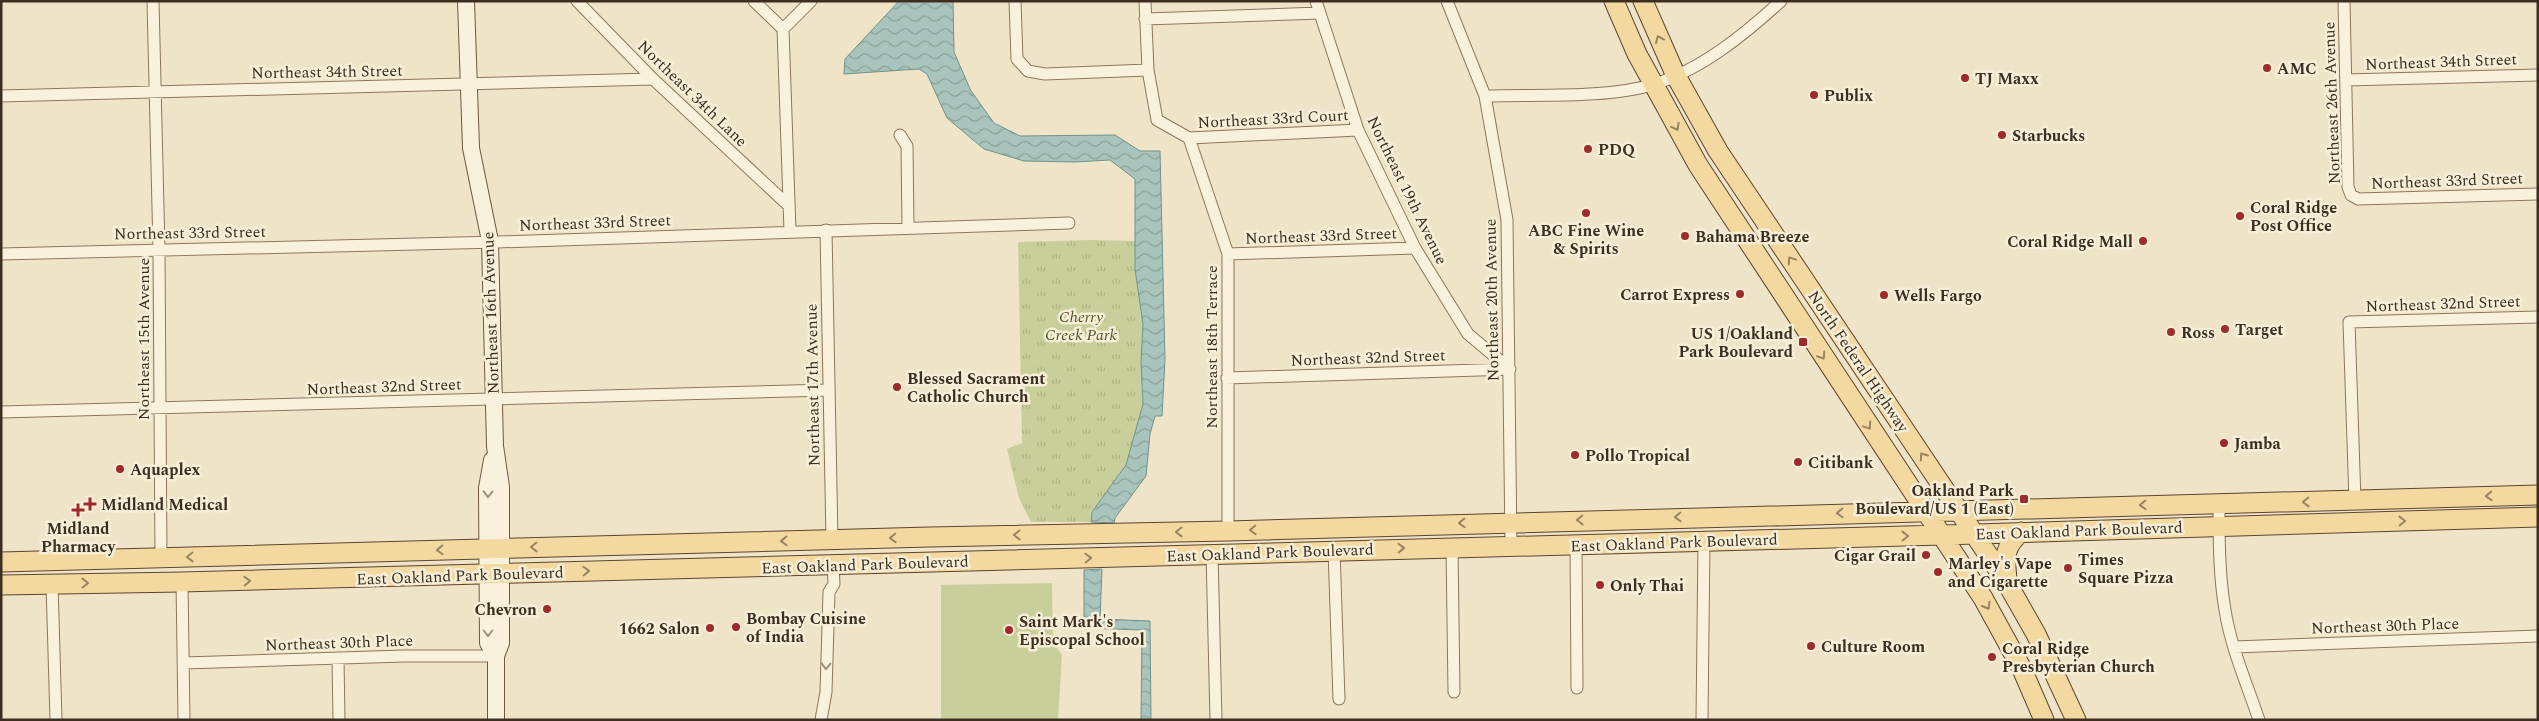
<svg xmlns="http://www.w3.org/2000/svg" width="2539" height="721" viewBox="0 0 2539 721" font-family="Spectral,serif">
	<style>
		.grass { fill: #c9cf9b }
		.park { fill: url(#park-tufts) }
		.water { fill: url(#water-waves); stroke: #6f938a }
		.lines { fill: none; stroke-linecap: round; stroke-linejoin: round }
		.street-casing { stroke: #8d765c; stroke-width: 13 }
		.secondary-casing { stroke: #6f573f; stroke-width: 18 }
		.primary-casing { stroke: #5b4430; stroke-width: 21 }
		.street { stroke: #faf1dc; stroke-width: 11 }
		.secondary { stroke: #faf1dc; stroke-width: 16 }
		.primary { stroke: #f3d9a0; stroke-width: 19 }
		.oneway { stroke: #988460 }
		.oneway2 { stroke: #9c907e }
		.poi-dot { fill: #9e2a2b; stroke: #f7eed8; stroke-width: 2 }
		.labels { text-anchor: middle; stroke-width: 5; stroke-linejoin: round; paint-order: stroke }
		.street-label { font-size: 16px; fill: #3d2e20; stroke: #f7eed8 }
		.poi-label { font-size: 16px; font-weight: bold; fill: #3d2e20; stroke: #f7eed8; text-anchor: start }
		.park-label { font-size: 16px; font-style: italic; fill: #4d5a26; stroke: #f7eed8 }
	</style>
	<defs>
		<pattern id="park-tufts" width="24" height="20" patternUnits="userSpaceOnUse" patternTransform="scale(1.25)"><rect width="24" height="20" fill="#c9cf9b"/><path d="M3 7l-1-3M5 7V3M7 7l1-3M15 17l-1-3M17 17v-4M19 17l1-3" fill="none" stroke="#aeb285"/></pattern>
		<pattern id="water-waves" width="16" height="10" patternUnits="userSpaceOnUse" patternTransform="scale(1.25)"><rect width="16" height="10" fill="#a9c4bc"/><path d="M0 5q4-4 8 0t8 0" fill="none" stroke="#8ba098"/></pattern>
	</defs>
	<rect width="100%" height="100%" fill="#f0e4c8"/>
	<!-- grass -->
	<path class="grass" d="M1052,583l1,59 9,13 -4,65h-117v-135z"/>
	<!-- park -->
	<path class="park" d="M1090,240l45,1 1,31 7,52 -2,38 2,42 -17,61 -34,47 -1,10h-60l-12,-24 -12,-49 15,-6 -4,-201z"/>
	<!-- water -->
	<path class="water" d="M899,1h54l1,51 17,39 23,32 26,13 95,-1 25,16h20l5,208 -3,57h-7l-5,18 -4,42 -31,42 -1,5 -23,-1 1,-10 34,-47 17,-61 -2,-42 2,-38 -8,-55v-90l-25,-19 -35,2 -51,-1 -40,-12 -37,-31 -20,-44 -8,-5 -75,5 1,-15z
		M1102,569l-2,50 50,2 1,99h-10l1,-90 -58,-2v-58z"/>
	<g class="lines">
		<!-- street casing -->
		<g class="street-casing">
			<path id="street" d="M153,1l6,248 2,309
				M577,1l76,78 136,127
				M754,1l29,28 7,202
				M1015,1l2,58 11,12 17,3 103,-4
				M1145,1l3,69 9,50 32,18
				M1316,1l42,129 57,118 53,86 42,35
				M1447,1l38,95 22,124 4,326
				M2344,1l4,186 3,8 7,4 180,-5
				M1145,19l175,-6
				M783,29l28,-28
				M2346,80l192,-5
				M1,96l652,-17
				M1485,96c51,-2 122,3 170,-12 47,-15 90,-50 126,-83
				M900,135l7,11 1,81
				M1189,138l39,116v277
				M1189,138l169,-8
				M826,230l6,309
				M1,254l497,-12 571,-19
				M1228,254l187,-6
				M1227,378l283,-9
				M1,412l827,-22
				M2355,501l-6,-179 189,-5
				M2219,504c0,35 0,71 6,106 6,38 22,74 34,110
				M1576,545l1,143
				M1452,547l2,145
				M1334,550l5,149
				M1212,553l4,167
				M182,582l2,138
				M52,584l4,136
				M2234,647l304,-11
				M338,658l1,62
				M184,663l220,-7h92
				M821,720l5,-28 3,-100 5,-8 -1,-19
				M1702,720l2,-180"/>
		</g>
		<!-- secondary casing -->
		<g class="secondary-casing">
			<path id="secondary" d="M466,1l5,147 19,93 5,205 6,41v156l-5,13v64
				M492,460l-5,28 1,155 8,13"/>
		</g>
		<!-- primary casing -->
		<g class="primary-casing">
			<path id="primary" d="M1614,1l23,53 61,111 285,433 39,71 22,51
				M1643,1l33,75 42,75 289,432 29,51 40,86
				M1,562l929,-25 298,-6 1310,-36
				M2007,580c-2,-23 -4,-32 14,-48
				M1,585l181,-3 1760,-47 596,-18"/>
		</g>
		<!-- street -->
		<use href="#street" class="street"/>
		<!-- secondary -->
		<use href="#secondary" class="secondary"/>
		<!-- primary -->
		<use href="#primary" class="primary"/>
	</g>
	<!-- one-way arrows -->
	<defs><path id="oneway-chevron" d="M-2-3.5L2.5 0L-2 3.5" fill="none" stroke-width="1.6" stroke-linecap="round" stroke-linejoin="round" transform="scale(1.25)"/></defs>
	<g class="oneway">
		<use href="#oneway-chevron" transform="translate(1659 39) rotate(-114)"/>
		<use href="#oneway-chevron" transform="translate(1676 127) rotate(61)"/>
		<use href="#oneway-chevron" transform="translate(1791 260) rotate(-124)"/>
		<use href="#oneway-chevron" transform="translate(1822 356) rotate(57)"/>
		<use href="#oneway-chevron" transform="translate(1868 426) rotate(56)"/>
		<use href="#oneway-chevron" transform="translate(1923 456) rotate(-125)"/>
		<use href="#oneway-chevron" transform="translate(2489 496) rotate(178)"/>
		<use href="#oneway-chevron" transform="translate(2306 502) rotate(179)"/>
		<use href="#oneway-chevron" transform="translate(2143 505) rotate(178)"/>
		<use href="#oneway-chevron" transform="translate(1840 513) rotate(178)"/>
		<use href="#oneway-chevron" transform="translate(1678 517) rotate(178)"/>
		<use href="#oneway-chevron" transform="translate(1580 520) rotate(179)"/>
		<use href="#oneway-chevron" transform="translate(2402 521) rotate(-1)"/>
		<use href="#oneway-chevron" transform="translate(1462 523) rotate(178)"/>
		<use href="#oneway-chevron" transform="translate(1253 530) rotate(178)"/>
		<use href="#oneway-chevron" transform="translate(1179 532) rotate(179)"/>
		<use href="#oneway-chevron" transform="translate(1017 535) rotate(179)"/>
		<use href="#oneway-chevron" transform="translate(1905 536) rotate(-1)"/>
		<use href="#oneway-chevron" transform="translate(893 538) rotate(178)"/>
		<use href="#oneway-chevron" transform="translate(784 541) rotate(178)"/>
		<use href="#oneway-chevron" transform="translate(534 547) rotate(179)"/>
		<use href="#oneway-chevron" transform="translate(1401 548) rotate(-2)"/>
		<use href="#oneway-chevron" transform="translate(440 550) rotate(178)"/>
		<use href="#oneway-chevron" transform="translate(190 557) rotate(179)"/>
		<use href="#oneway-chevron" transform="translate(1088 558) rotate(-2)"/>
		<use href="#oneway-chevron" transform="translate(586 571) rotate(-2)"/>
		<use href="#oneway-chevron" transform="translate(247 581) rotate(-2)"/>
		<use href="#oneway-chevron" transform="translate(85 583) rotate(-1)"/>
		<use href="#oneway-chevron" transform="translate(1987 606) rotate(60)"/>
	</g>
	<g class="oneway2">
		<use href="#oneway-chevron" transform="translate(488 494) rotate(91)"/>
		<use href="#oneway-chevron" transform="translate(488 633) rotate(90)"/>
		<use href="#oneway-chevron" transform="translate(826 666) rotate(92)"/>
	</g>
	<!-- markers -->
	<g class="poi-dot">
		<circle cx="2267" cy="68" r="5"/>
		<circle cx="1965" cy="78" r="5"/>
		<circle cx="1814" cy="95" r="5"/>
		<circle cx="2002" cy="135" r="5"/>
		<circle cx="1588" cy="149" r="5"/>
		<circle cx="1586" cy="213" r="5"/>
		<circle cx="2240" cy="216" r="5"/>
		<circle cx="1685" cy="236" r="5"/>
		<circle cx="2143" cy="241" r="5"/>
		<circle cx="1740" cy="294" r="5"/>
		<circle cx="1884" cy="295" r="5"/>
		<circle cx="2225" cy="329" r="5"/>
		<circle cx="2171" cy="332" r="5"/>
		<rect x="1798" y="337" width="10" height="10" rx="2.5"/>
		<circle cx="897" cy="387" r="5"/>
		<circle cx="2224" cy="443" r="5"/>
		<circle cx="1575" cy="455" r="5"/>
		<circle cx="1798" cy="462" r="5"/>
		<circle cx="120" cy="469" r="5"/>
		<rect x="2019" y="494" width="10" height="10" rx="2.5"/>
		<path d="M87.5 496.5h5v5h5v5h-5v5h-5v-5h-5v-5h5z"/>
		<path d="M75.5 502.5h5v5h5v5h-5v5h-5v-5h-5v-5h5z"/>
		<circle cx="1926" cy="555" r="5"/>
		<circle cx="2068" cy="568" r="5"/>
		<circle cx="1938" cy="572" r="5"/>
		<circle cx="1600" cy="585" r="5"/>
		<circle cx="547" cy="609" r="5"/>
		<circle cx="736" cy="627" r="5"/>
		<circle cx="710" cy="628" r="5"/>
		<circle cx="1009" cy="630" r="5"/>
		<circle cx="1811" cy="646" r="5"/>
		<circle cx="1992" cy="657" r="5"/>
	</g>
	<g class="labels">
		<!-- street labels -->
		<g class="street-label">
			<text transform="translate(2441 61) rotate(-2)" y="6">Northeast 34th Street</text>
			<text transform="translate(327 71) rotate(-1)" y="6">Northeast 34th Street</text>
			<text transform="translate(693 93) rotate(44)" y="6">Northeast 34th Lane</text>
			<text transform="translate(2331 103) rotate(-92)" y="6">Northeast 26th Avenue</text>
			<text transform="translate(1273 118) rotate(-3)" y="6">Northeast 33rd Court</text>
			<text transform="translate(2447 180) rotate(-2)" y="6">Northeast 33rd Street</text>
			<text transform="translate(1408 190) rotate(64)" y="6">Northeast 19th Avenue</text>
			<text transform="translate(595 222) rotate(-2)" y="6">Northeast 33rd Street</text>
			<text transform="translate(190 232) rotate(-1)" y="6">Northeast 33rd Street</text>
			<text transform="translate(1321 235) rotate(-2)" y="6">Northeast 33rd Street</text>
			<text transform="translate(1491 300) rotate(-91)" y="6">Northeast 20th Avenue</text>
			<text transform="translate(2443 303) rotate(-2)" y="6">Northeast 32nd Street</text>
			<text transform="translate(490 313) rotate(-92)" y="6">Northeast 16th Avenue</text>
			<text transform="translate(143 339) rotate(-90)" y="6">Northeast 15th Avenue</text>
			<text transform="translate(1211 347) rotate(-90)" y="6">Northeast 18th Terrace</text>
			<text transform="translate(1368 357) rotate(-2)" y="6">Northeast 32nd Street</text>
			<text transform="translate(1859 361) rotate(56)" y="6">North Federal Highway</text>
			<text transform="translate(812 385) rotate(-91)" y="6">Northeast 17th Avenue</text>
			<text transform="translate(384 386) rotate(-2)" y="6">Northeast 32nd Street</text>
			<text transform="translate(2079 530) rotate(-2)" y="6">East Oakland Park Boulevard</text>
			<text transform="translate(1674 542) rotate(-2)" y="6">East Oakland Park Boulevard</text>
			<text transform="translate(1270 552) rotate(-2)" y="6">East Oakland Park Boulevard</text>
			<text transform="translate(865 564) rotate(-2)" y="6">East Oakland Park Boulevard</text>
			<text transform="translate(460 575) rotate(-2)" y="6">East Oakland Park Boulevard</text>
			<text transform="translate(2385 625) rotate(-2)" y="6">Northeast 30th Place</text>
			<text transform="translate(339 642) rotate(-2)" y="6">Northeast 30th Place</text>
		</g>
		<!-- poi labels -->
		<g class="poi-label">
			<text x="2277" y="74">AMC</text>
			<text x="1975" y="84">TJ Maxx</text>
			<text x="1824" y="101">Publix</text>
			<text x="2012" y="141">Starbucks</text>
			<text x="1598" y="155">PDQ</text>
			<text x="2250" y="213">Coral Ridge<tspan x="2250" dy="18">Post Office</tspan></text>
			<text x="1586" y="236" text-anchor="middle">ABC Fine Wine<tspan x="1586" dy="18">&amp; Spirits</tspan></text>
			<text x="1695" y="242">Bahama Breeze</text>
			<text x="2133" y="247" text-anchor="end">Coral Ridge Mall</text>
			<text x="1730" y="300" text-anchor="end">Carrot Express</text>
			<text x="1894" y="301">Wells Fargo</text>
			<text x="2235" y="335">Target</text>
			<text x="2181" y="338">Ross</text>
			<text x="1793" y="339" text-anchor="end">US 1/Oakland<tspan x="1793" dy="18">Park Boulevard</tspan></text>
			<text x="907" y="384">Blessed Sacrament<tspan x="907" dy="18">Catholic Church</tspan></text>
			<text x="2234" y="449">Jamba</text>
			<text x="1585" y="461">Pollo Tropical</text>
			<text x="1808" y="468">Citibank</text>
			<text x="130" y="475">Aquaplex</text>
			<text x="2014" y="496" text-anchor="end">Oakland Park<tspan x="2014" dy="18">Boulevard/US 1 (East)</tspan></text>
			<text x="101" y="510">Midland Medical</text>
			<text x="78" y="534" text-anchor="middle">Midland<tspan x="78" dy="18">Pharmacy</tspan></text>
			<text x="1916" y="561" text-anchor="end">Cigar Grail</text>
			<text x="2078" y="565">Times<tspan x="2078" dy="18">Square Pizza</tspan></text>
			<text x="1948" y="569">Marley's Vape<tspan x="1948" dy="18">and Cigarette</tspan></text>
			<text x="1610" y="591">Only Thai</text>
			<text x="537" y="615" text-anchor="end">Chevron</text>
			<text x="746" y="624">Bombay Cuisine<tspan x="746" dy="18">of India</tspan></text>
			<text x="1019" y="627">Saint Mark's<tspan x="1019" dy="18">Episcopal School</tspan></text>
			<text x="700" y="634" text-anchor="end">1662 Salon</text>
			<text x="1821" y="652">Culture Room</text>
			<text x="2002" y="654">Coral Ridge<tspan x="2002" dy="18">Presbyterian Church</tspan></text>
		</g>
		<!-- park labels -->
		<g class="park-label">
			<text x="1081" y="322">Cherry<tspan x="1081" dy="18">Creek Park</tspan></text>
		</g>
	</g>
	<!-- border -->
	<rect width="2539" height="721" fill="none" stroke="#3d2e20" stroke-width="5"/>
</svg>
